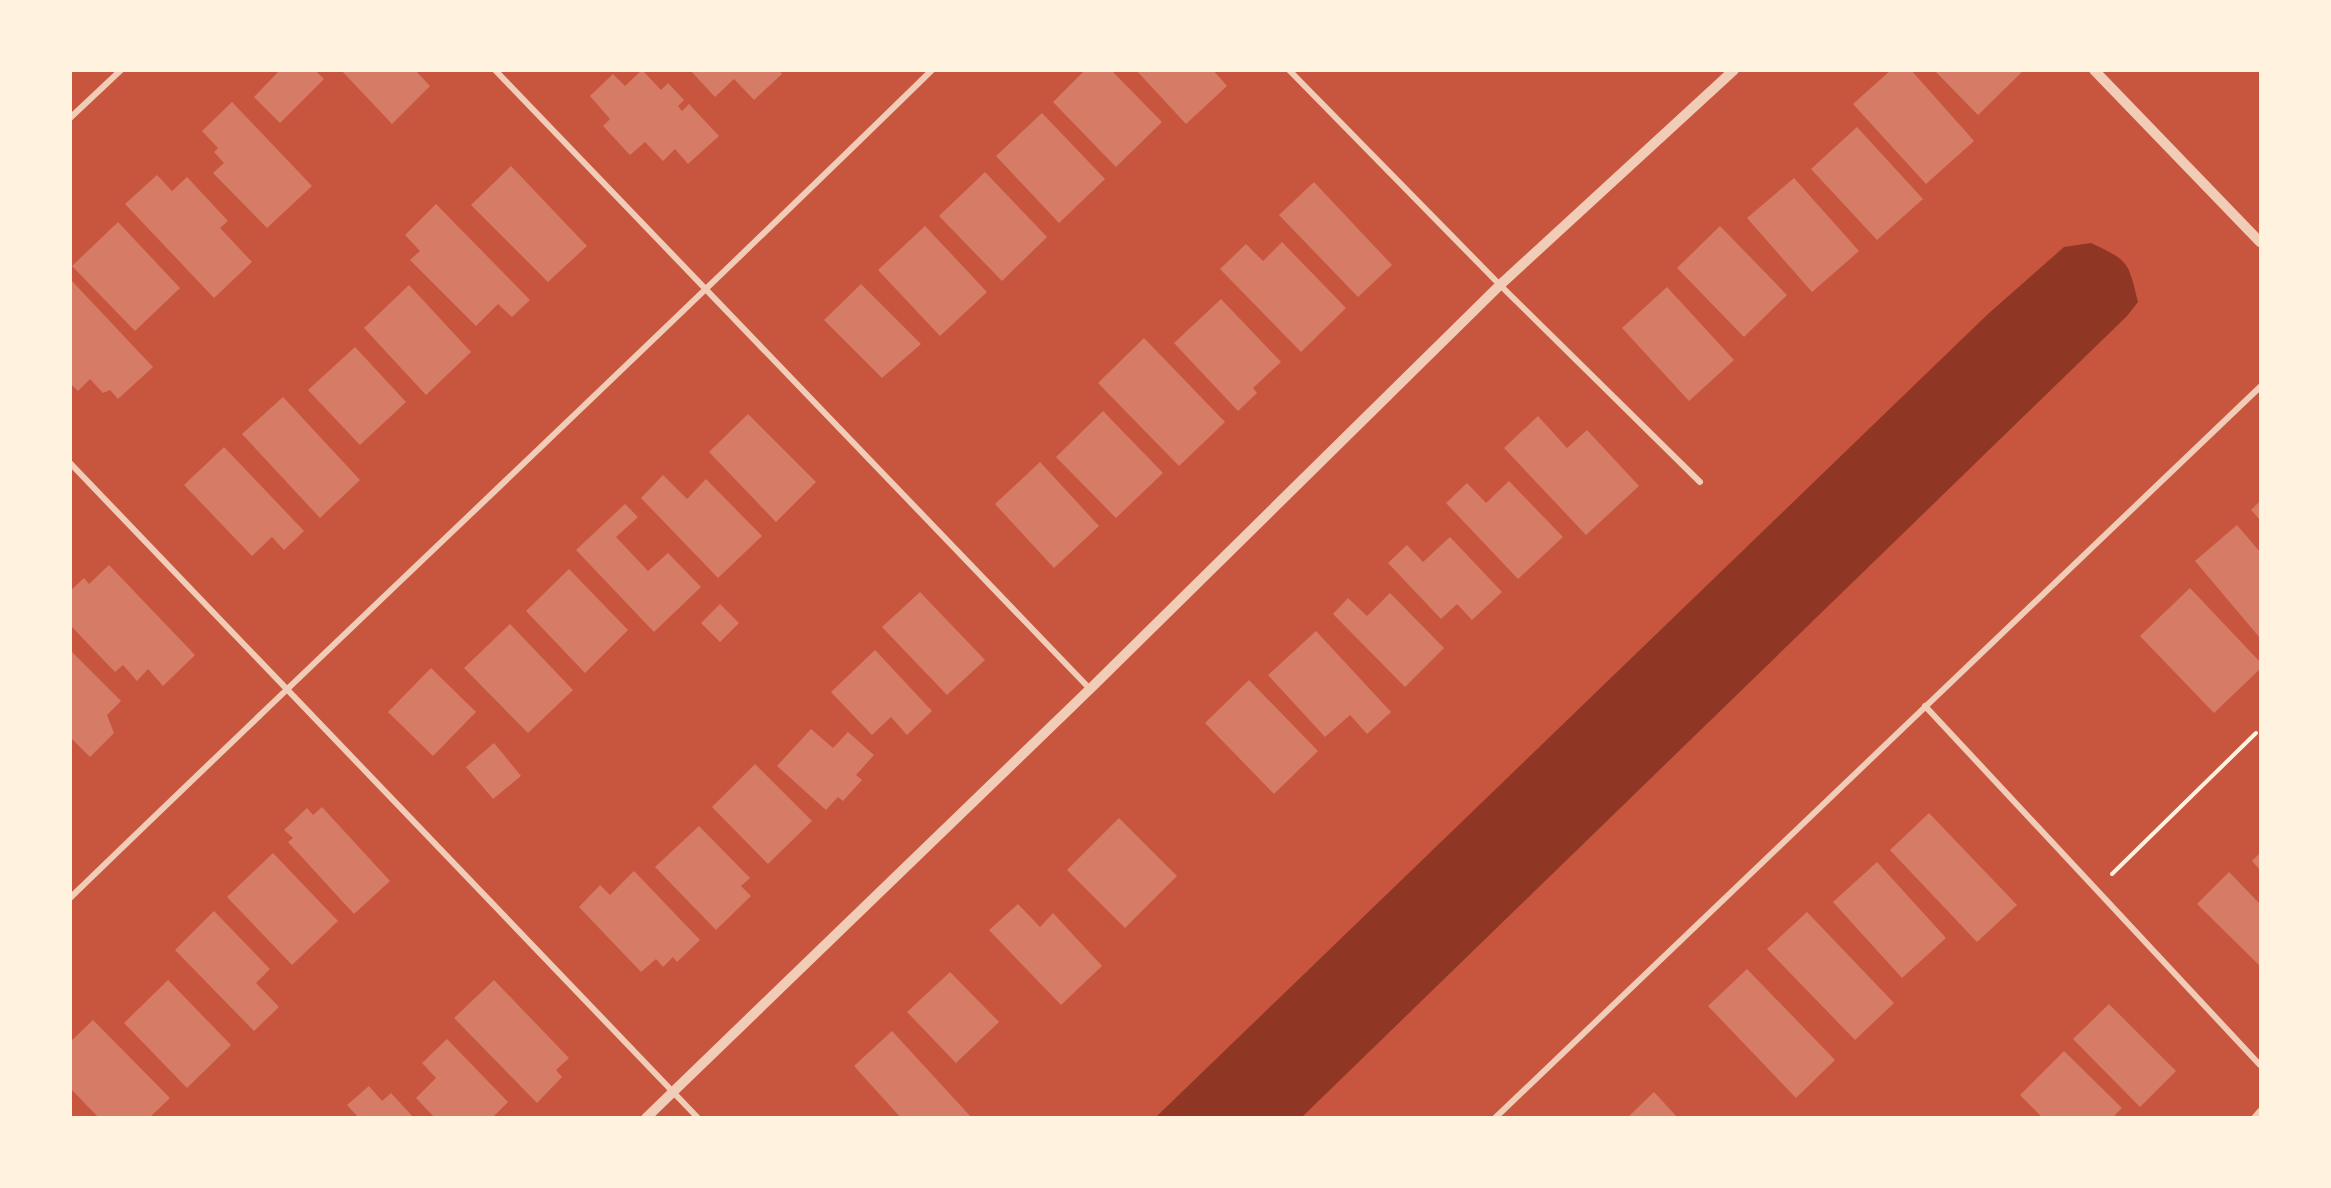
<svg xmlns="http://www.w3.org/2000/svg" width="2331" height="1188" viewBox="0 0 2331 1188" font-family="Montserrat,sans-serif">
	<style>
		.water { fill: #8f3625 }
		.building { fill: #d67c66 }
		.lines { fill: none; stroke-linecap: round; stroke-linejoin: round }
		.path { stroke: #fff3e0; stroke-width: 4 }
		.minor { stroke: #f1ccb7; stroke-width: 6 }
		.tertiary { stroke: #f1ccb7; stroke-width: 10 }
	</style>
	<rect width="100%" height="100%" fill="#c8553d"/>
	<!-- water -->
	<path class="water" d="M2091,243c38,18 37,18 47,59l-11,14 -825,801h-146l832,-803 76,-67z"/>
	<!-- building -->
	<path class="building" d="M280,70h35l9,9 -44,44 -26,-26z
		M341,70h74l15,16 -38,38z
		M642,70l19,20 7,-7 16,17 -6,6 4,5 7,-7 30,32 -31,28 -13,-15 -12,12 -18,-19 -15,13 -27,-29 7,-7 -20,-23 23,-22 12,12z
		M690,70h89l3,4 -28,26 -20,-21 -19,18z
		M1085,70h26l51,52 -46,45 -63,-65z
		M1136,70h77l14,16 -41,38z
		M1891,70h20l63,71 -48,43 -73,-80z
		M1934,70h87l1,2 -44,43z
		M232,102l80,84 -45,42 -54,-55 11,-10 -10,-11 4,-4 -16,-17z
		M1042,113l63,66 -46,44 -63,-67z
		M1857,127l66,72 -46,41 -66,-71z
		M511,166l76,80 -39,36 -77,-77z
		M985,172l62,65 -45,44 -63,-65z
		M157,175l15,16 15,-14 41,44 -8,7 32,34 -38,36 -89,-94z
		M1794,178l65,73 -47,41 -65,-74z
		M1314,182l78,83 -34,32 -79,-82z
		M436,204l94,96 -18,17 -14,-13 -22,22 -66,-66 10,-9 -15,-16z
		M118,222l62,66 -45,43 -63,-65z
		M925,226l62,66 -47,44 -62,-66z
		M1720,226l67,69 -43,42 -67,-69z
		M1282,242l64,66 -45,44 -81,-83 26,-25 17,17z
		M70,279l83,88 -35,32 -8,-9 -7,3 -13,-14 -12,12 -8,-8z
		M861,284l60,60 -39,34 -58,-58z
		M409,285l62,67 -45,43 -62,-67z
		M1667,287l67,73 -45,41 -67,-73z
		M1221,299l60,63 -28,26 4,5 -19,18 -64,-68z
		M1144,338l81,84 -46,44 -81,-83z
		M355,347l51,55 -46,43 -52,-55z
		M283,397l77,83 -40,38 -78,-84z
		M1103,411l60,62 -47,45 -60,-61z
		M748,414l68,68 -40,40 -67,-70z
		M1538,416l29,32 20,-18 52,56 -53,49 -82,-87z
		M224,447l80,84 -20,19 -12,-13 -20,19 -68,-71z
		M1040,462l59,64 -45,42 -59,-64z
		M663,475l24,24 19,-20 56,57 -44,42 -77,-80z
		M1509,481l54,56 -45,42 -72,-76 21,-20 19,20z
		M2260,501v19l-9,-10z
		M625,504l13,13 -22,20 32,34 20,-18 33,34 -47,45 -78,-82z
		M2237,525l23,27v86l-65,-77z
		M1450,537l52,55 -30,28 -15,-16 -16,15 -53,-56 19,-18 16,17z
		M109,565l86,90 -32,31 -15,-17 -11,12 -14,-16 -8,7 -45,-47v-34l14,-13 5,6z
		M569,569l59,61 -43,43 -59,-62z
		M2190,588l70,74v7l-46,44 -74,-77z
		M920,592l65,68 -38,35 -65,-68z
		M1390,593l54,55 -39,39 -72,-73 15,-16 19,18z
		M720,604l19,19 -19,19 -19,-19z
		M510,624l63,66 -45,43 -64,-65z
		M1316,631l75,81 -24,22 -17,-19 -25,22 -57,-62z
		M70,650l51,51 -14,14 7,18 -24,24 -20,-20z
		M875,650l57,61 -25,24 -16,-18 -19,18 -41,-43z
		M431,668l45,44 -43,44 -45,-44z
		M1249,680l69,71 -44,43 -69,-71z
		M811,729l22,19 15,-16 26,23 -18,20 6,5 -19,21 -5,-4 -12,13 -49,-44z
		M494,743l27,33 -28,23 -27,-32z
		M755,764l57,57 -44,43 -56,-57z
		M322,807l68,74 -36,33 -66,-72 5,-4 -9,-8 23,-22 6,7z
		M1929,813l88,92 -40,37 -87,-92z
		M1119,818l58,58 -52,52 -58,-58z
		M699,826l51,52 -9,8 10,10 -35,34 -61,-63z
		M273,853l65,68 -46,44 -65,-68z
		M2260,853v17l-8,-9z
		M1877,862l69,76 -44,40 -69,-76z
		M634,871l66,69 -23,22 -4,-5 -10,10 -7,-8 -15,13 -62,-65 21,-22 10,10z
		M2229,872l31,32v62l-63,-62z
		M1018,904l22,23 13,-14 49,53 -41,39 -72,-75z
		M214,911l56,58 -14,14 23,24 -25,24 -79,-81z
		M1807,912l87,91 -39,37 -88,-91z
		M1747,969l88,91 -39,38 -88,-92z
		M950,972l49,50 -43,41 -49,-51z
		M168,980l63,65 -44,43 -63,-65z
		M494,980l75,78 -13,12 6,7 -25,26 -83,-85z
		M2109,1004l67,67 -36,36 -67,-68z
		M93,1020l77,78 -21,20h-50l-29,-30v-46z
		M892,1031l80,87h-71l-47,-52z
		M447,1039l61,63 -16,16h-57l-19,-20 20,-20 -14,-15z
		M2064,1051l58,57 -10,10h-69l-23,-23z
		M369,1086l13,15 9,-8 23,25h-55l-12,-13z
		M1654,1092l24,26h-51z"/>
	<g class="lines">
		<!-- path -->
		<path class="path" d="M2112,874l144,-141"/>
		<!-- minor -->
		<path class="minor" d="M495,70l595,619
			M1289,70l211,215 200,197
			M70,118l51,-48
			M70,463l628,655
			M1925,706l335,359
			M70,898c286,-277 577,-549 862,-828
			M1495,1118l765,-731
			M2254,1118l6,-7"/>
		<!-- tertiary -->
		<path class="tertiary" d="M2094,70l166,172
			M646,1118l444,-429 410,-404 234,-215"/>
	</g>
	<!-- border -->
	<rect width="2331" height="1188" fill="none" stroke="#fff3e0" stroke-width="144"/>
</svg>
